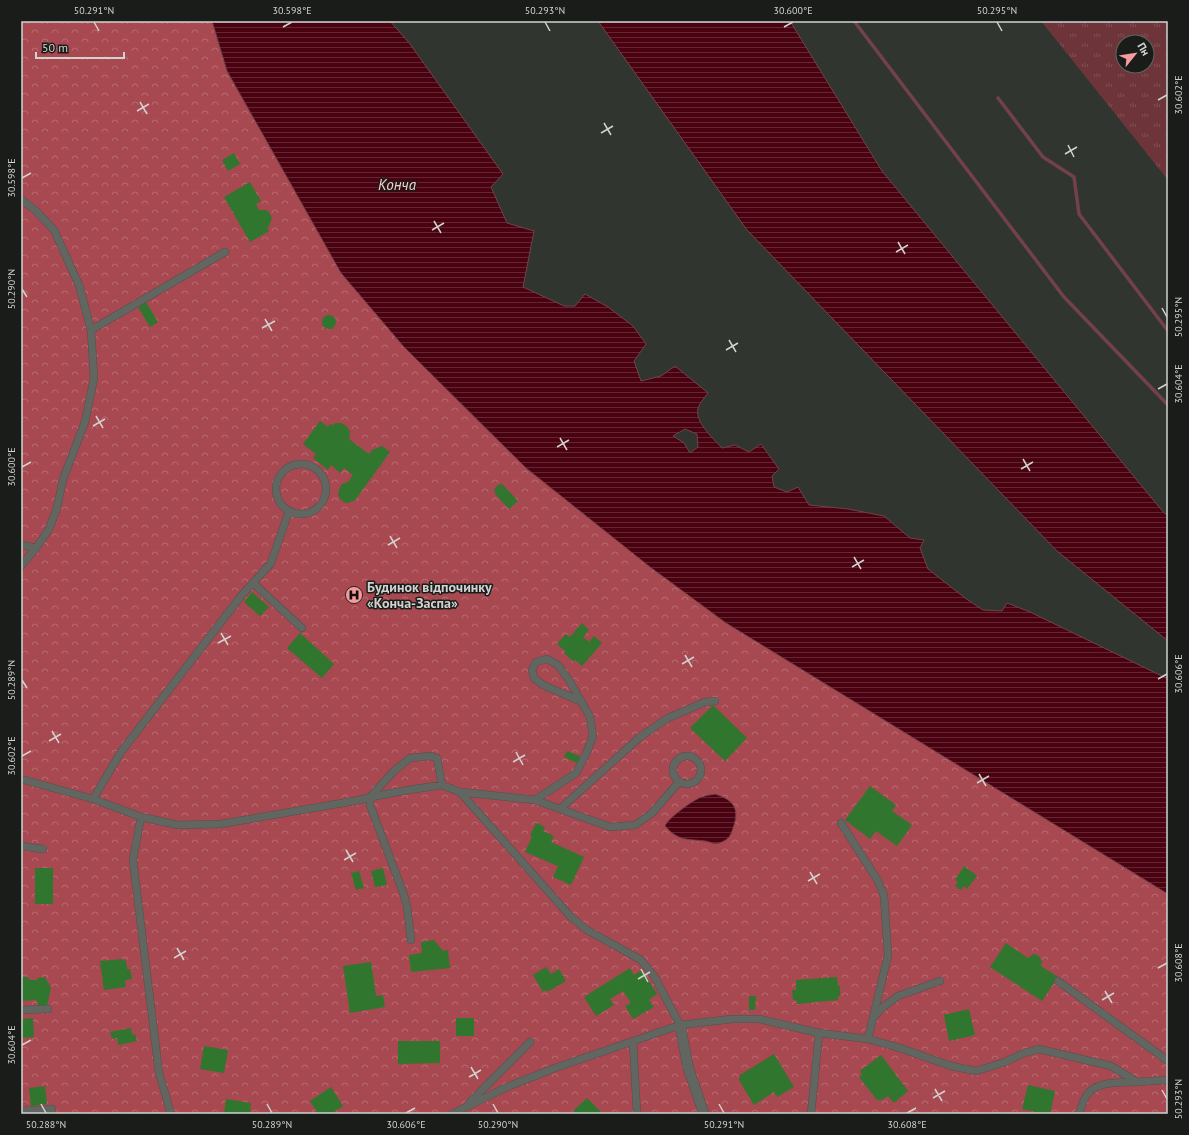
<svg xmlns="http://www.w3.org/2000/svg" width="1189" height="1135" viewBox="0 0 1189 1135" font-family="'PT Sans',sans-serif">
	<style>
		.grass { fill: url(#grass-tufts); fill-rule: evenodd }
		.forest { fill: url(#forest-crowns) }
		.water { fill: url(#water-rules); stroke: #72414a; fill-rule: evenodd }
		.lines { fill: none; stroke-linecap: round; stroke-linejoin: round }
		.stream { stroke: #72414a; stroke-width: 3.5 }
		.building { fill: #31762e }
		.lane-casing { stroke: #50534f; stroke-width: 8 }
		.street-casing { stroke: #50534f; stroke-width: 11 }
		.lane { stroke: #616660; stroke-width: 7 }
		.street { stroke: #616660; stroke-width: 10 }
		.ticks { fill: none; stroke: #d0d3d0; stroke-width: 1.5 }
		.labels { text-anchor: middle; stroke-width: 3; stroke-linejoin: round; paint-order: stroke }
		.poi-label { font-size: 14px; font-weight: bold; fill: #d0d3d0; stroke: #1a1c1a; text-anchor: start }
		.water-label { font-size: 15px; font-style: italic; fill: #ffc8c9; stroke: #1a1c1a }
		.neatline { fill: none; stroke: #d0d3d0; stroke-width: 1.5 }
		.ticks-label { font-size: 10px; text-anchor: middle; fill: #d0d3d0 }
	</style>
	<defs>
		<pattern id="grass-tufts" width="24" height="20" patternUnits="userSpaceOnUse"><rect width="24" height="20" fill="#6d3539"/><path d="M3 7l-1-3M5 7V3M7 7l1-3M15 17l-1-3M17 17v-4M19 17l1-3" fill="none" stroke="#815155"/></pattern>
		<pattern id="forest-crowns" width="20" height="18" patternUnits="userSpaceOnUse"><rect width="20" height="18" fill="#a84850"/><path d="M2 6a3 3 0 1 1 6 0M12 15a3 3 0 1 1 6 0" fill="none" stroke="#b76a70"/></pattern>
		<pattern id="water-rules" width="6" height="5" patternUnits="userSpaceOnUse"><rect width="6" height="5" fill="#4a0211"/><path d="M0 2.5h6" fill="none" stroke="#632633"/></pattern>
	</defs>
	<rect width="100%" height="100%" fill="#313530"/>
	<!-- grass -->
	<path class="grass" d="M1041,21h127v159zM1123,42h24v24h-24z"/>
	<!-- forest -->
	<path class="forest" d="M21,21h191l15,50 114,202 63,74 122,121 200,155 442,271v220h-1147z"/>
	<!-- water -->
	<path class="water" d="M212,21h178l20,23 93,130 -12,13 16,36 27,8 -11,56 41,19h11l10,-12 23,13 25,19 13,18 -12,17 7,20 20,-5 14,-10 33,27c-3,4 -7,8 -9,13 -7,14 14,32 23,42l13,-3 14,7 12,-8 18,25 -7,7 2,11 13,5 11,-5 11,18 39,4 36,7 26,22 14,2 -4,8 8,21 37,29 18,12 19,1 5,-8 23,9 138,67v215l-442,-271 -76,-56 -124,-99 -122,-121 -63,-74 -114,-202zM685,429l12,5 1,13 -8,6 -6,-10 -11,-7z
		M598,21h192l92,150 282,342 4,2v126l-111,-90 -310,-321z
		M715,794c19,6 25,15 18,34 -2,7 -4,11 -11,14 -8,4 -10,0 -17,-1 -18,-2 -27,0 -40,-15 2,-7 29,-27 37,-29 4,-2 9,-2 13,-3z"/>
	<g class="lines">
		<!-- stream -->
		<path class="stream" d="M854,21l210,276 104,108
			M998,98l45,59 31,20 5,37 89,117"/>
	</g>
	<!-- building -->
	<path class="building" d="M234,153l6,11 -12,7 -6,-11z
		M250,182l11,19 -5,3 3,6h7l3,2 3,6 -3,8 -2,2 2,3 -19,11 -26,-45z
		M146,302l12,20 -8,5 -12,-20z
		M322 322a7 7 0 1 1 14 0a7 7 0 1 1-14 0Z
		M320,421l8,6 2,-3 2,1 4,-2h5l4,2 3,3 2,4 -1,7 20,15 3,-4 10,-4 8,6 -34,47 -2,2 -7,2 -3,-1 -3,-2 -3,-6 2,-7 2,-3 6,-2 5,-7 -9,-7 -4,5 -9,-8 -3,5 -15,-12 3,-4 -13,-10z
		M500,484l3,1 15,16 -9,8 -13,-14 -2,-5 3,-4z
		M252,592l17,15 -9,9 -16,-14z
		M582,623l7,7 -6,7 6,5 5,-6 8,7 -20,23 -7,-6 -1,2 -10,-9 1,-2 -8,-7 9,-10 4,3z
		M300,633l34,31 -12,14 -35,-30z
		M713,705l34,33 -22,23 -35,-33z
		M567,751l13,5 -3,7 -13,-6z
		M870,786l26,19 -4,6 20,14 -15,21 -21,-15 -6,8 -25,-19z
		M536,823l9,4 -2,4 11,5 -3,6 33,15 -13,28 -18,-8 5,-11 -33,-14 7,-15 -2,-1z
		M964,866l13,10 -10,13 -3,-3 -3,4 -6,-4 3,-4 -3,-2z
		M35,868h18v36h-18z
		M383,868l4,17 -12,2 -4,-16z
		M359,871l5,17 -8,2 -5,-17z
		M434,940l9,11 5,-1 2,18 -39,4 -2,-17 13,-2 -1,-11z
		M1006,943l22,15 5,-4 5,1 4,6 -1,5 17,11 -16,24 -52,-34z
		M123,959v2l3,-1 1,9h3l2,10 -7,1 1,7 -22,3 -4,-29z
		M371,962l5,34 7,-1 2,12 -35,6 -7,-47z
		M546,967l5,7 8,-5 7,12 -19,11 -1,-2 -3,2 -10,-17z
		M630,968l4,7 8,-5 15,24 -8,6 5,7 -21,12 -8,-13 6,-3 -8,-12 -13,8 4,6 -18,11 -12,-19z
		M21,977h8v3h8v-2l8,-1 6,11 -4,18h-9l-1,-6 -16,1z
		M837,977l1,9h2v10h-2v4l-41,4 -1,-4h-3l-1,-10h4v-10z
		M749,996h7l-1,14h-6z
		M969,1009l6,26 -26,6 -5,-26z
		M33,1018l1,19 -13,1v-19z
		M456,1018h18v18h-18z
		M131,1028l1,7 3,-1 2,7 -19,4 -1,-7 -5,1 -2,-7z
		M398,1041h42v22l-42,1z
		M204,1046l24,4 -4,23 -24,-4z
		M774,1054l20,33 -17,10 -3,-5 -20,13 -15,-25 1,-5z
		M881,1055l27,36 -14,12 -6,-7 -6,4h-5l-18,-23 3,-2 -2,-4z
		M1028,1085l27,6 -5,23h-5l-23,-5z
		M45,1086l2,18 -16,2 -2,-18z
		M331,1087l12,19 -12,8h-13l-8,-13z
		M587,1098l16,16h-27l-3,-3z
		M226,1099l25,4 -1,11h-26z"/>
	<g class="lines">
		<!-- lane casing -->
		<g class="lane-casing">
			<path id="lane" d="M21,199l15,12 18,19 25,55 12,45 3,48 -9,44 -22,57 -6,29 -8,21 -13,19 -15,18
				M91,330l134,-78
				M276 489a25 25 0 1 1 50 0a25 25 0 1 1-50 0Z
				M21,545l15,3
				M253,583l49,45
				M673 770a14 14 0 1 1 28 0a14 14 0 1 1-28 0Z
				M21,779l72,20 48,18 37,8 43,-1 133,-23c29,-7 59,-12 88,-16l-5,-27 -6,-2 -21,2 -16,13 -24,26v8l34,90 3,12 4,33
				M442,785l18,7 75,8 25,9 80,-72 28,-19 37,-16 10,-1
				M460,792l111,125 16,13 54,30 13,16 26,49
				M93,799l28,-47 120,-156 30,-33 18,-52
				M535,800l41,-27 10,-19 7,-18 -3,-19 -21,-37 -11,-15 -11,-6 -11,3 -4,8 2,8 9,7 37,16
				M560,809l50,18 25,-2 17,-12 27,-31
				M141,817l-8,43 26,213 12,41
				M841,823l37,58 6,15 4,59 -20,84
				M21,846l22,3
				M1058,981l110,80
				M21,1010l27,-1
				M873,1018l10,-11 15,-11 42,-15
				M633,1042l4,72
				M469,1103l61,-61
				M21,1111l31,-2
				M452,1114l55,-27 48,-19 125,-43 52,-6h27l60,14 49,6 32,9 51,18 25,5 29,-9 19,-9 15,-4 72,17 26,16 31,-2
				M811,1114l8,-81
				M1079,1114c2,-6 4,-13 7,-18 10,-16 35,-13 51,-14"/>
		</g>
		<!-- street casing -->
		<g class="street-casing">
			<path id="street" d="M680,1025l8,42 16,47"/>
		</g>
		<!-- lane -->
		<use href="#lane" class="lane"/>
		<!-- street -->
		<use href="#street" class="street"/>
	</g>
	<!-- ticks -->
	<path class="ticks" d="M94,22l5,9M545,22l5,9M997,22l5,9M283,27l9,-5M784,27l9,-5M1158,100l9,-5M140,102l7,12M137,111l12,-7M604,123l7,12M601,133l12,-7M1068,145l6,12M1065,154l12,-7M22,178l9,-5M434,221l7,12M432,230l12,-7M898,242l7,12M896,252l12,-7M22,289l5,8M1162,308l5,9M265,319l7,12M262,328l13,-7M729,340l7,12M726,350l12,-7M1158,389l9,-5M96,416l7,12M93,426l12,-7M560,438l7,12M557,447l12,-7M1023,459l7,12M22,467l9,-5M1021,469l12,-7M390,536l7,12M388,545l12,-7M854,557l7,12M852,567l12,-7M221,633l7,12M218,643l13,-7M685,655l7,12M682,664l12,-7M1158,679l9,-5M22,680l5,8M52,731l7,12M49,741l12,-7M516,752l7,13M22,756l9,-5M513,762l12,-7M979,774l7,12M977,783l12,-7M346,850l7,12M344,860l12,-7M810,872l7,12M808,881l12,-7M177,948l7,12M174,958l12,-7M1158,968l9,-5M641,969l7,13M638,979l12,-7M1105,991l7,12M1102,1000l12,-7M22,1045l9,-5M471,1067l7,12M469,1077l12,-7M935,1089l7,12M1162,1090l5,9M933,1098l12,-7M41,1104l5,9M267,1104l5,9M493,1104l5,9M719,1104l5,9M406,1113l9,-5M907,1113l9,-5"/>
	<!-- icons -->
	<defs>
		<g id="hospital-disc" transform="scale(0.9)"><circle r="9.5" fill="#f59b9e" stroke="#1a1c1a"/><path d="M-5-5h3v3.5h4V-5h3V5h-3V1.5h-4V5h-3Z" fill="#111"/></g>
	</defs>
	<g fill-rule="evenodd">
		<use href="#hospital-disc" x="354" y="595"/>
	</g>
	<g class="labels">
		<!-- poi labels -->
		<g class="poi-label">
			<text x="367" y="592">Будинок відпочинку<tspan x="367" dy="16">«Конча-Заспа»</tspan></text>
		</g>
		<!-- water labels -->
		<g class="water-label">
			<text x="397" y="190">Конча</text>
		</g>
	</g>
	<!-- border -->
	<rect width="1189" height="1135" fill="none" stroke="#1a1c1a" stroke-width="44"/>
	<!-- north arrow -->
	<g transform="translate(1135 54) rotate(60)"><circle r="19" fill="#1a1c1a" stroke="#636563"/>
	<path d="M0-3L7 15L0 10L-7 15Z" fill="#f59b9e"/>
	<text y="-6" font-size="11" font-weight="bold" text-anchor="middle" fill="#d0d3d0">Пн</text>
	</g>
	<!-- scale -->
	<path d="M36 52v6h88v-6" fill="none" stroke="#d0d3d0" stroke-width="2"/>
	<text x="42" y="52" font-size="12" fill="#d0d3d0" stroke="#1a1c1a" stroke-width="3" paint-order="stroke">50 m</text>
	<rect x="22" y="22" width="1145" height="1091" class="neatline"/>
	<g class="ticks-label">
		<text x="94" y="14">50.291°N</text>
		<text x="292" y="14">30.598°E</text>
		<text x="545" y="14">50.293°N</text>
		<text x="793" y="14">30.600°E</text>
		<text x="997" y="14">50.295°N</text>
		<text transform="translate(1178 95) rotate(-90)" y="4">30.602°E</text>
		<text transform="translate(11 178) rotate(-90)" y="4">30.598°E</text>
		<text transform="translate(11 289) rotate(-90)" y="4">50.290°N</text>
		<text transform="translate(1178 317) rotate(-90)" y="4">50.295°N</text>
		<text transform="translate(1178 384) rotate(-90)" y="4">30.604°E</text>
		<text transform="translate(11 467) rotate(-90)" y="4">30.600°E</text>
		<text transform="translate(1178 674) rotate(-90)" y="4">30.606°E</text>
		<text transform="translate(11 680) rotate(-90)" y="4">50.289°N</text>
		<text transform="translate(11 756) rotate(-90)" y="4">30.602°E</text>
		<text transform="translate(1178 963) rotate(-90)" y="4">30.608°E</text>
		<text transform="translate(11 1045) rotate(-90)" y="4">30.604°E</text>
		<text transform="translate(1178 1099) rotate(-90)" y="4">50.293°N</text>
		<text x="46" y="1128">50.288°N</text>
		<text x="272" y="1128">50.289°N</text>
		<text x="406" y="1128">30.606°E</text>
		<text x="498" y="1128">50.290°N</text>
		<text x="724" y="1128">50.291°N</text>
		<text x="907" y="1128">30.608°E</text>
	</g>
</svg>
